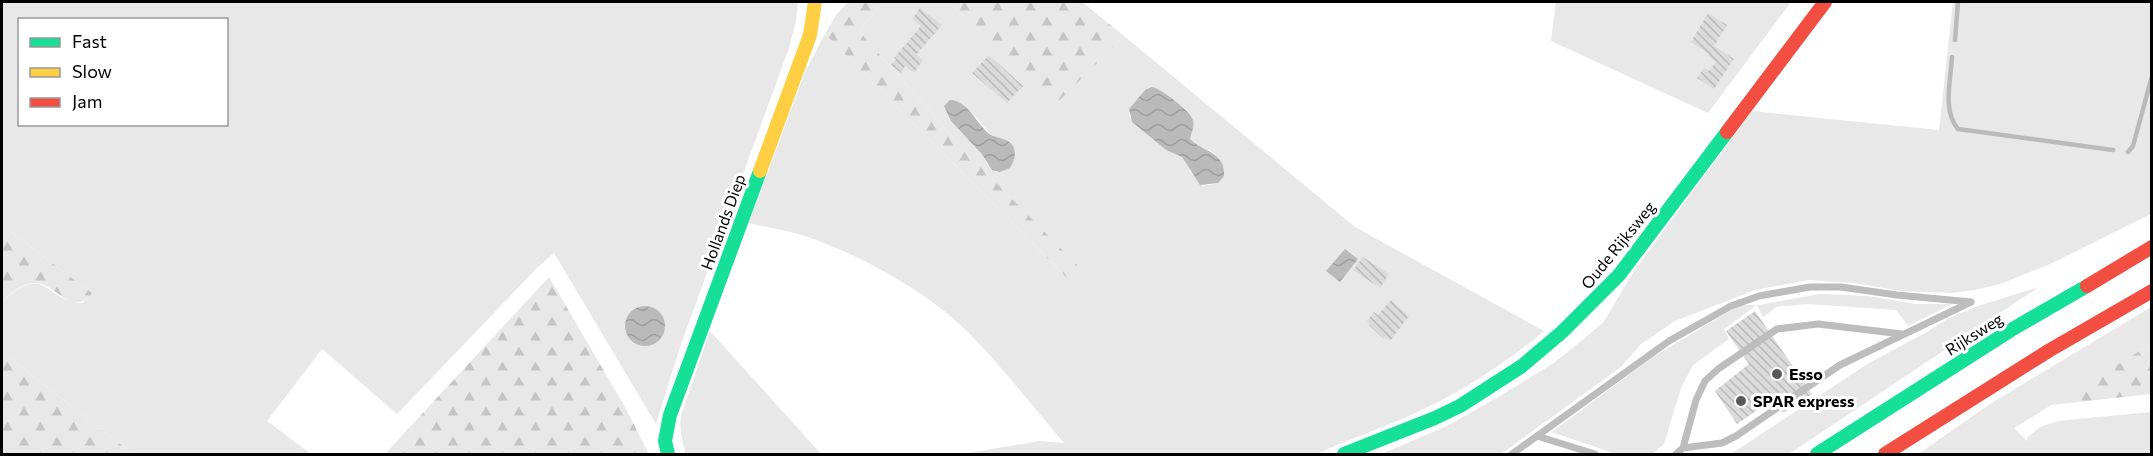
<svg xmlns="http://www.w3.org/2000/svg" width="2153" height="456" viewBox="0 0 2153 456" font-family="Commissioner,sans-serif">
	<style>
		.green { fill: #e8e8e8; fill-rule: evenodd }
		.forest { fill: url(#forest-firs) }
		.water { fill: url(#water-waves) }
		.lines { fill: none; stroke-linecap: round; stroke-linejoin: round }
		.stream { stroke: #bababa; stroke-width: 4.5 }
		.building { fill: url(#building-back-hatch) }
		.lane { stroke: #bdbdbd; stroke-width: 7 }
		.fast { stroke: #16e098; stroke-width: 14 }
		.slow { stroke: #ffcf43; stroke-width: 14 }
		.jam { stroke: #f24e42; stroke-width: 14 }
		.poi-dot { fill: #595959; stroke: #fff; stroke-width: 2 }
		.labels { text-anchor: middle; stroke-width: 6; stroke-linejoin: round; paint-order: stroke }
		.street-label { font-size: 16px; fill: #000; stroke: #fff }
		.poi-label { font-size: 16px; font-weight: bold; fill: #000; stroke: #fff; text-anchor: start }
	</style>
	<defs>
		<pattern id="forest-firs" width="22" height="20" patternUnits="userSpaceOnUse" patternTransform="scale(1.5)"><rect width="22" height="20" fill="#e8e8e8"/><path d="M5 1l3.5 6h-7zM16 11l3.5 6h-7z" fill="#c5c5c5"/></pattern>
		<pattern id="water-waves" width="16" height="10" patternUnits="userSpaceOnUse" patternTransform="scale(1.5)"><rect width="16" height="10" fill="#bababa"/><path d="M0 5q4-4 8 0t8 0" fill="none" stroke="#9e9e9e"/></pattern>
		<pattern id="building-back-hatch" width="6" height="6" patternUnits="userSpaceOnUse" patternTransform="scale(1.5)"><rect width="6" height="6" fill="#dbdbdb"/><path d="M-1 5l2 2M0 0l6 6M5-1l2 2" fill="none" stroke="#bababa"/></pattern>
	</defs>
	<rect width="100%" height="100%" fill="#fff"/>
	<!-- green -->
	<path class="green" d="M5,2h793l-2,19 -7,27 -109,299 -24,77 -102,-171 -17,15 -140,146 -75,-65 -55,72 44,33h-178l-131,-102v-50c45,-41 41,-1 80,1l10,-10 -89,-67 -1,2v-223zM20,20h206v104h-206zM644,307h6l12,30c-13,15 -33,9 -37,-10l13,-19z
		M881,2h68l107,101 68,-67 231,191 189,104c-31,26 -75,56 -112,74 -37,19 -77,31 -115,49h-354l76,-13 25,2c-31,-37 -62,-76 -96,-111 -40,-39 -100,-73 -152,-92 -21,-8 -45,-12 -67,-17l56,-151 20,-38 244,246 12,-10 -114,-117 -108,-122 23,-28zM1145,90l47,52 20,10 7,6 3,6 -4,19 -15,3 -12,-14 -9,-15 -16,-7 -34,-28 -3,-8v-5zM970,110l21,25 19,7 5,9 -27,14 -7,-12z
		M1556,2h235l-83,111 -157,-72z
		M1953,2h198v212l-103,51 -48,19 -25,6 -24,3 -50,-2 -47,-8 -46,-3 -53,10 -80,31 -34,23 -20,23 -120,87h-120l66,-28 53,-30 54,-33 49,-40 31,-52 118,-160 187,19z
		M2039,287l-250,167h-58l138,-91 56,-30 24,-15 29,-12z
		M1820,294l49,2 46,8h37l-44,22 -12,-16 -89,-6 -31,3 -13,10 -6,-12 -33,24 5,10 -36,26 -12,23 -17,56 -12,10h-36l-64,-22 101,-75 87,-52h18z
		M2151,307v37l-137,84 13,13 1,-4 12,-10 18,-6 93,-9v42h-233l72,-50z
		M710,331l111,123h-135c-4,-13 -7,-24 -5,-39z"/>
	<!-- forest -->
	<path class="forest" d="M848,2h33l1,1 -23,28 108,122 115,117 -12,11 -245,-247 11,-19z
		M949,2h133l42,34 -68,68z
		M3,226l89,67c-20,26 -35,-10 -58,-10 -13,1 -24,11 -32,19z
		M549,277l76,130 24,47h-264z
		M2151,344v50l-100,11z
		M2,352l131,102h-131z"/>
	<!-- water -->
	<path class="water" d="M1152,87c10,2 38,24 41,33 2,7 -2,13 -3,19 13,13 36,13 34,37l-6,7 -18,2 -18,-28 -16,-7 -34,-28 -3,-13 16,-19z
		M950,100c18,1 26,22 38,33 7,6 20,4 25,13 4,8 1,15 -3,22l-10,4 -8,-2 -11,-17 -30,-32 -7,-15z
		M1345,249l13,10 -18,23 -14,-11z
		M625 326a20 20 0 1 1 40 0a20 20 0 1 1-40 0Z"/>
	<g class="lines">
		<!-- stream -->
		<path class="stream" d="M1955,40l3,-38
			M1952,57c-1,22 -10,54 6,72l155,21
			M2128,152l5,-6 19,-70"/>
	</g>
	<!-- building -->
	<path class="building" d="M920,8l22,17 -26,30 7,5 -9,13 -9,-7 -4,7 -10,-8 5,-6 -2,-1 27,-32 -9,-7z
		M1708,13l19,12 -13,21 20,13 -20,30 -17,-11 7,-10 5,3 7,-9 -8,-6 1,-2 -18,-12z
		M989,55l34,31 -16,17 -35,-30z
		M1363,257l26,17 -9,14 -27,-18z
		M1391,300l18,16 -19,25 -5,-4 -1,2 -15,-14 1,-1 -3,-3 7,-9 4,3z
		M1755,311l57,83 -29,19 -10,-14 -36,25 -22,-33 34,-27 -23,-33z"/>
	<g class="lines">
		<!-- lane -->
		<path class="lane" d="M1537,436l58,18
			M1683,448l13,-48 9,-19 13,-12 59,-40 41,-5 84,10
			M1512,454l157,-113 62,-35 28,-10 51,-9h31l56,8 74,7
			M1676,454l7,-6 39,-5 14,-7 104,-71 131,-63"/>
		<!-- fast -->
		<path class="fast" d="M668,454l-3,-13 5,-26 90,-244
			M1344,454l91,-36 25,-12 62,-40 40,-34 57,-57 108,-143
			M1817,454l194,-124 76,-44"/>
		<!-- slow -->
		<path class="slow" d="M760,171l50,-136 5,-33"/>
		<!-- jam -->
		<path class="jam" d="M1727,132l98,-130
			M2087,286l65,-39
			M1885,454l165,-104 102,-59"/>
	</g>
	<!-- markers -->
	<g class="poi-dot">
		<circle cx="1777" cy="374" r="6"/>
		<circle cx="1741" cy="401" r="6"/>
	</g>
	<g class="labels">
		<!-- street labels -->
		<g class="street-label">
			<text transform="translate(723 222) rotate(-70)" y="6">Hollands Diep</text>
			<text transform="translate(1618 245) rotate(-51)" y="6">Oude Rijksweg</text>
			<text transform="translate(1974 334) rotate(-32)" y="6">Rijksweg</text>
		</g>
		<!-- poi labels -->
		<g class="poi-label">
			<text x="1789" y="380">Esso</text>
			<text x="1753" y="407">SPAR express</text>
		</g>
	</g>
	<!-- border -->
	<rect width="2153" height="456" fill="none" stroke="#000000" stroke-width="6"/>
	<!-- legend -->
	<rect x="18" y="18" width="210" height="108" fill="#ffffff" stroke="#999999" stroke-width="1.5"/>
	<rect x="30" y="38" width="30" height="9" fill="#16e098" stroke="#999999" stroke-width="1.5"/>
	<text x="72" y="48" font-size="18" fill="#000000">Fast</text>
	<rect x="30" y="68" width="30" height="9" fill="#ffcf43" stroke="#999999" stroke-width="1.5"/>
	<text x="72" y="78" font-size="18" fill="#000000">Slow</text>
	<rect x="30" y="98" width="30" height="9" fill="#f24e42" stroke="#999999" stroke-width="1.5"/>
	<text x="72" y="108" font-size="18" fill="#000000">Jam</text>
</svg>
